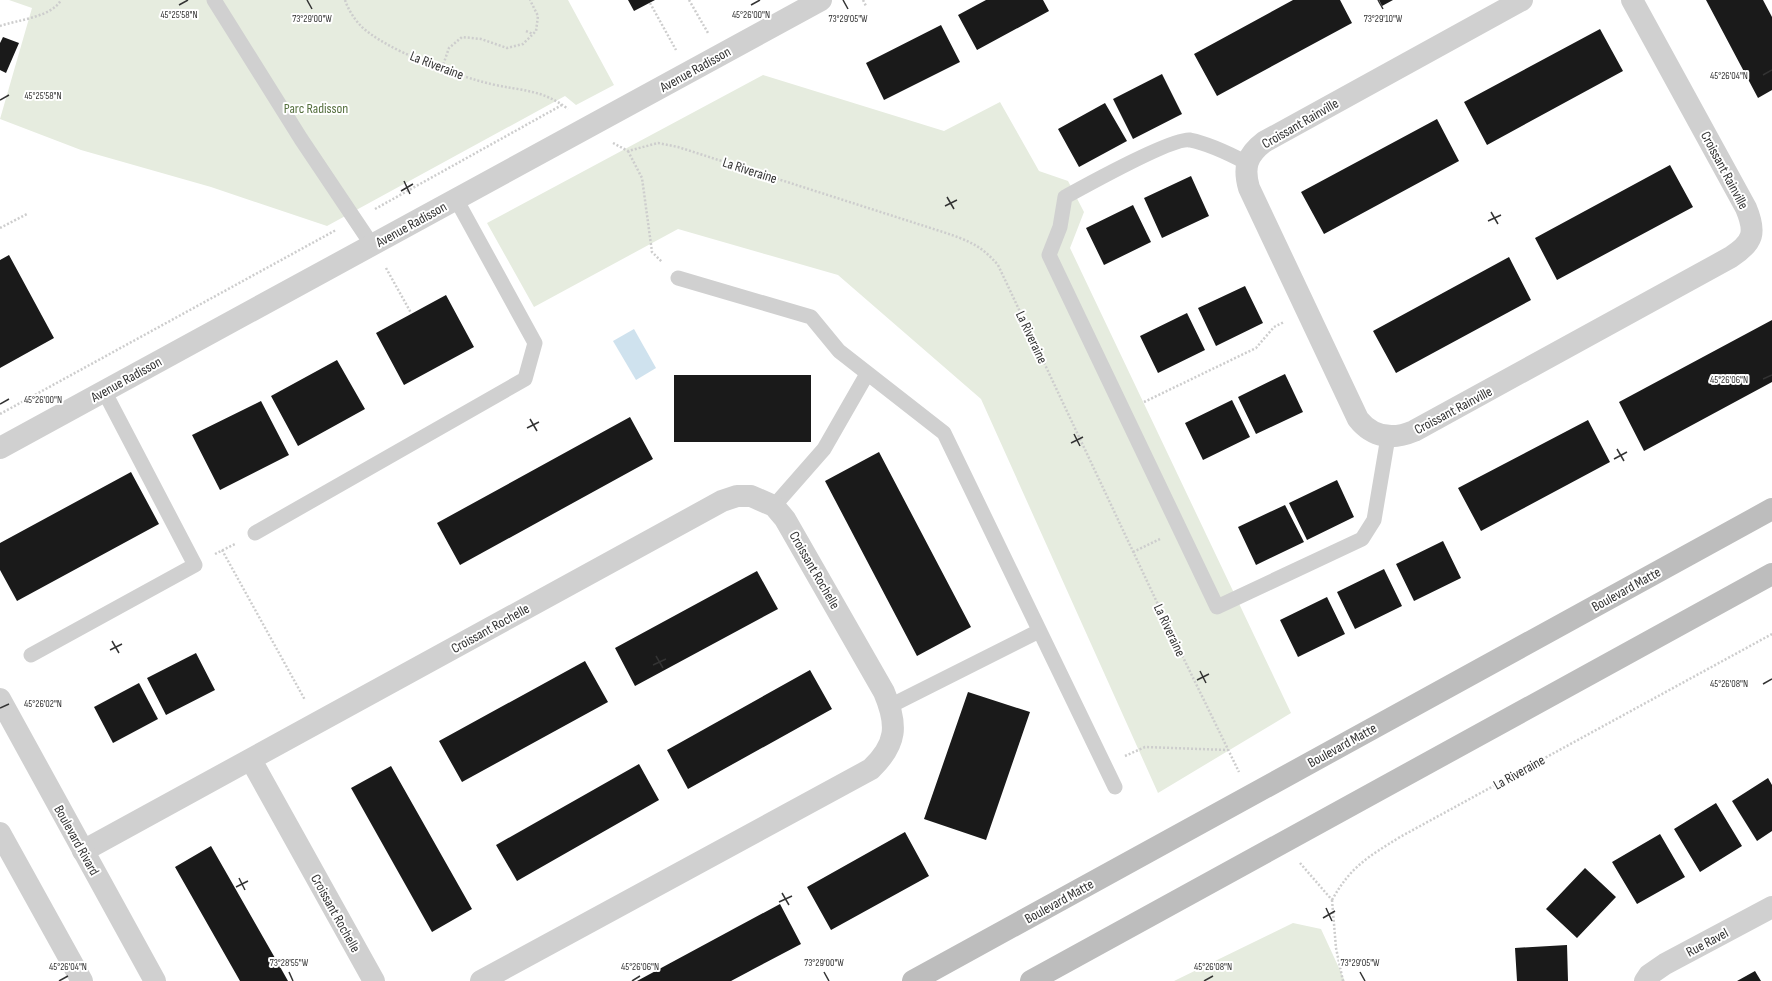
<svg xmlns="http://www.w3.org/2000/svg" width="1772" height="981" viewBox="0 0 1772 981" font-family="'Sofia Sans Condensed',sans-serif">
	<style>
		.green { fill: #e6ecdf }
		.water { fill: #cfe2ee }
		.building { fill: #1a1a1a }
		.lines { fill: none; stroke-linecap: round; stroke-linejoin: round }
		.path { stroke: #cdcdcd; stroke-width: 2.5; stroke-dasharray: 2 2; stroke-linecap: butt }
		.service { stroke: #d0d0d0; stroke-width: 15 }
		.minor { stroke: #d0d0d0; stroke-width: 22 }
		.tertiary { stroke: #d0d0d0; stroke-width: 22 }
		.secondary { stroke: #bdbdbd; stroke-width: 22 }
		.ticks { fill: none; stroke: #333; stroke-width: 1.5 }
		.labels { text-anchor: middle; stroke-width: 4; stroke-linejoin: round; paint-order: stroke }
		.street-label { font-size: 14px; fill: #333; stroke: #fff }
		.park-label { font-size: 14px; fill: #56703f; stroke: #fff }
		.ticks-label { font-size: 10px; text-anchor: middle; fill: #333; stroke: #fff; stroke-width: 4; stroke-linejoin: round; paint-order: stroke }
	</style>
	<rect width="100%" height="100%" fill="#fff"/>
	<!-- green -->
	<path class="green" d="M9,0h559l46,85 -38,20 -11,-9 -238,130 -116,-39 -130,-37 -81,-31 32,-111z
		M763,75l181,56 56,-29 39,69 29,10 16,31 -14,36 221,465 -133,80 -177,-394 -143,-124 -160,-46 -144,78 -47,-84z
		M1293,923l28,6 24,52h-171z"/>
	<!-- water -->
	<path class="water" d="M634,329l22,39 -20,12 -23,-39z"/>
	<!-- building -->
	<path class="building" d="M628,0h27l-21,11z
		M986,0h57l6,11 -72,39 -19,-35z
		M1293,0h47l12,23 -135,73 -23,-42z
		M1379,0h14l-11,6z
		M1706,0h57l9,17v73l-14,8z
		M941,25l19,37 -76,38 -18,-37z
		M1600,29l23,42 -136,74 -23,-43z
		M3,37l16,6 -13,30 -6,-3v-27z
		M1162,74l20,40 -49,25 -20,-40z
		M1105,103l22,38 -48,26 -21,-38z
		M1437,119l22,42 -135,73 -23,-42z
		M1670,165l23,42 -136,73 -22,-42z
		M1191,176l18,40 -47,22 -18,-40z
		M1133,205l18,37 -47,23 -18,-37z
		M9,255l45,83 -54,30v-108z
		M1509,257l22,43 -135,73 -23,-42z
		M1245,286l18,37 -47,23 -18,-38z
		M446,295l28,52 -70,38 -28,-52z
		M1187,313l18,37 -47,23 -18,-37z
		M1772,320v62l-128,69 -25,-49z
		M337,360l28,49 -67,37 -27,-50z
		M1285,374l18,38 -47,22 -18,-37z
		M674,375h137v67h-137z
		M1232,400l18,37 -47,23 -18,-37z
		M261,401l28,54 -69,35 -28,-55z
		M630,417l23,42 -193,106 -23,-42z
		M1588,420l22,42 -129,69 -23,-43z
		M879,452l92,175 -54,29 -92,-175z
		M131,472l28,52 -142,77 -17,-31v-27z
		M1337,480l17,37 -47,23 -18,-37z
		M1285,505l19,37 -48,23 -18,-38z
		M1443,541l18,37 -47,23 -18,-37z
		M1384,569l18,37 -47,23 -18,-37z
		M757,571l21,38 -143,77 -20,-38z
		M1327,597l18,37 -47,23 -18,-37z
		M196,653l19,37 -49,25 -19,-37z
		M585,661l23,41 -146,80 -23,-41z
		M810,670l22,39 -144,80 -21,-39z
		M139,683l19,36 -45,24 -19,-36z
		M968,692l62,20 -44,128 -62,-21z
		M639,764l20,36 -142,81 -21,-36z
		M391,766l81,143 -40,23 -81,-144z
		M1768,778l4,7v46l-15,10 -25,-40z
		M1716,803l26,43 -42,26 -26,-43z
		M905,832l24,44 -98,54 -24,-43z
		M1660,834l25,43 -48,27 -25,-42z
		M211,846l68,119 9,16h-48l-65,-114z
		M1585,868l31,29 -39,41 -31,-29z
		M780,904l21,40 -70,37h-94z
		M1567,945l1,36h-51l-2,-33z
		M1755,971l6,10h-24z"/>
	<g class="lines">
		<!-- path -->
		<path class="path" d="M345,0c3,9 9,19 16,26 24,24 96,50 130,58 30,7 51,5 77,25
			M689,0l19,33
			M863,0l3,6
			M650,3l26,47
			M0,26c17,-6 52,-9 61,-26
			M526,31l7,3
			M442,68l7,-20 13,-11 19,2 26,9 16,-4 13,-13 2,-15 -8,-16
			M613,143l15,8 30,-8 20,4 265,85c24,8 38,13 55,33l181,384 60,123
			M628,151l14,27 10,74 10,10
			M375,209l187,-104
			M0,228l27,-14
			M386,268l25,45
			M1144,402l112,-54 18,-21 10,-5
			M0,414l336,-184
			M222,550l83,150
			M1133,552l27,-13
			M215,554l20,-10
			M1125,756l20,-9 83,3
			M1300,863l32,37
			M1332,900c19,-34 36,-43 68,-63l372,-203
			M1332,900l4,48 7,33"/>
		<!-- service -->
		<path class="service" d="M214,0l87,139 71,106
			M1247,163c-17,-9 -37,-19 -57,-23 -17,-3 -105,46 -125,57l-5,30 -11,28 168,352 145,-68 12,-19 14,-83
			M678,278l133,39 28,34 105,82 171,354
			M774,506l50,-57 43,-75
			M255,533l270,-154 10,-36 -79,-144
			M31,655l164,-90 -91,-174
			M890,706l149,-75"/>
		<!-- minor -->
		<path class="minor" d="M1522,0l-258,142c-17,13 -21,25 -15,46l109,231c15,19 35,21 56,12l317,-174c23,-15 25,-25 15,-49l-114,-208
			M0,448l821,-448
			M251,760l123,221
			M83,851l639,-350 15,-5h14l23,10 11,13 99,173c14,33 13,52 -13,77l-390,212
			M1645,981l4,-6 16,-11 107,-57"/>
		<!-- tertiary -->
		<path class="tertiary" d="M0,699l155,282
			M0,833l82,148"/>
		<!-- secondary -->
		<path class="secondary" d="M913,981l859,-472
			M1031,981l741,-407"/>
	</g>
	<!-- ticks -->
	<path class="ticks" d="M307,0l5,9M843,0l5,9M1378,0l5,9M179,5l9,-5M751,5l9,-5M1763,75l9,-5M0,100l9,-5M404,181l6,13M401,191l12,-7M947,197l7,12M945,206l12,-6M1491,212l7,12M1488,221l13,-6M1763,379l9,-4M0,404l9,-5M530,419l7,12M527,428l12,-6M1074,434l6,12M1071,443l12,-6M1617,449l7,12M1614,459l13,-7M112,641l7,12M110,650l12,-6M656,656l7,12M653,665l13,-6M1200,671l6,12M1197,680l12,-6M1763,684l9,-5M0,708l9,-4M239,878l6,12M236,887l12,-6M782,893l7,12M779,902l13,-6M1326,908l6,13M1323,918l12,-7M289,972l4,9M824,972l5,9M1360,972l5,9M59,981l9,-5M632,981l8,-5M1204,981l9,-5"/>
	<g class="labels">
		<!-- street labels -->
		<g class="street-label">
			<text transform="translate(437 65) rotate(21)" y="5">La Riveraine</text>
			<text transform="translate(695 69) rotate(-29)" y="5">Avenue Radisson</text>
			<text transform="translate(1300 123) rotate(-30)" y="5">Croissant Rainville</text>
			<text transform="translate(750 170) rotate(18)" y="5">La Riveraine</text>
			<text transform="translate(1725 170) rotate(62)" y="5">Croissant Rainville</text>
			<text transform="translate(411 224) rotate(-29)" y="5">Avenue Radisson</text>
			<text transform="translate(1032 337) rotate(65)" y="5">La Riveraine</text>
			<text transform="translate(126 379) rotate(-29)" y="5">Avenue Radisson</text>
			<text transform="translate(1453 410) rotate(-28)" y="5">Croissant Rainville</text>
			<text transform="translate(815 570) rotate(60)" y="5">Croissant Rochelle</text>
			<text transform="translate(1626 589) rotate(-29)" y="5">Boulevard Matte</text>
			<text transform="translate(490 628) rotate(-29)" y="5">Croissant Rochelle</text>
			<text transform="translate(1170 630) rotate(65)" y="5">La Riveraine</text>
			<text transform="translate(1342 745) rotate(-29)" y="5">Boulevard Matte</text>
			<text transform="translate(1519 772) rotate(-29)" y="5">La Riveraine</text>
			<text transform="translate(77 840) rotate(61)" y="5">Boulevard Rivard</text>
			<text transform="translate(1059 901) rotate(-29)" y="5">Boulevard Matte</text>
			<text transform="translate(336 913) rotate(61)" y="5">Croissant Rochelle</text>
			<text transform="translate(1707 942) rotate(-28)" y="5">Rue Ravel</text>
		</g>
		<!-- park labels -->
		<g class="park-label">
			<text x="316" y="113">Parc Radisson</text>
		</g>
	</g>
	<g class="ticks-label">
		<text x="751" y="18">45°26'00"N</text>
		<text x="179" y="18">45°25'58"N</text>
		<text x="312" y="22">73°29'00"W</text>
		<text x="848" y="22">73°29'05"W</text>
		<text x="1383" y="22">73°29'10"W</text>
		<text x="1729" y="79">45°26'04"N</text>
		<text x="43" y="99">45°25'58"N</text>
		<text x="1729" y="383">45°26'06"N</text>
		<text x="43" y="403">45°26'00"N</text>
		<text x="1729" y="687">45°26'08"N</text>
		<text x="43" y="707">45°26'02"N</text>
		<text x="289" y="966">73°28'55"W</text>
		<text x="824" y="966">73°29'00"W</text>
		<text x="1360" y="966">73°29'05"W</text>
		<text x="68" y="970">45°26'04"N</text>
		<text x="640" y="970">45°26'06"N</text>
		<text x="1213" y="970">45°26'08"N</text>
	</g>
</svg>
